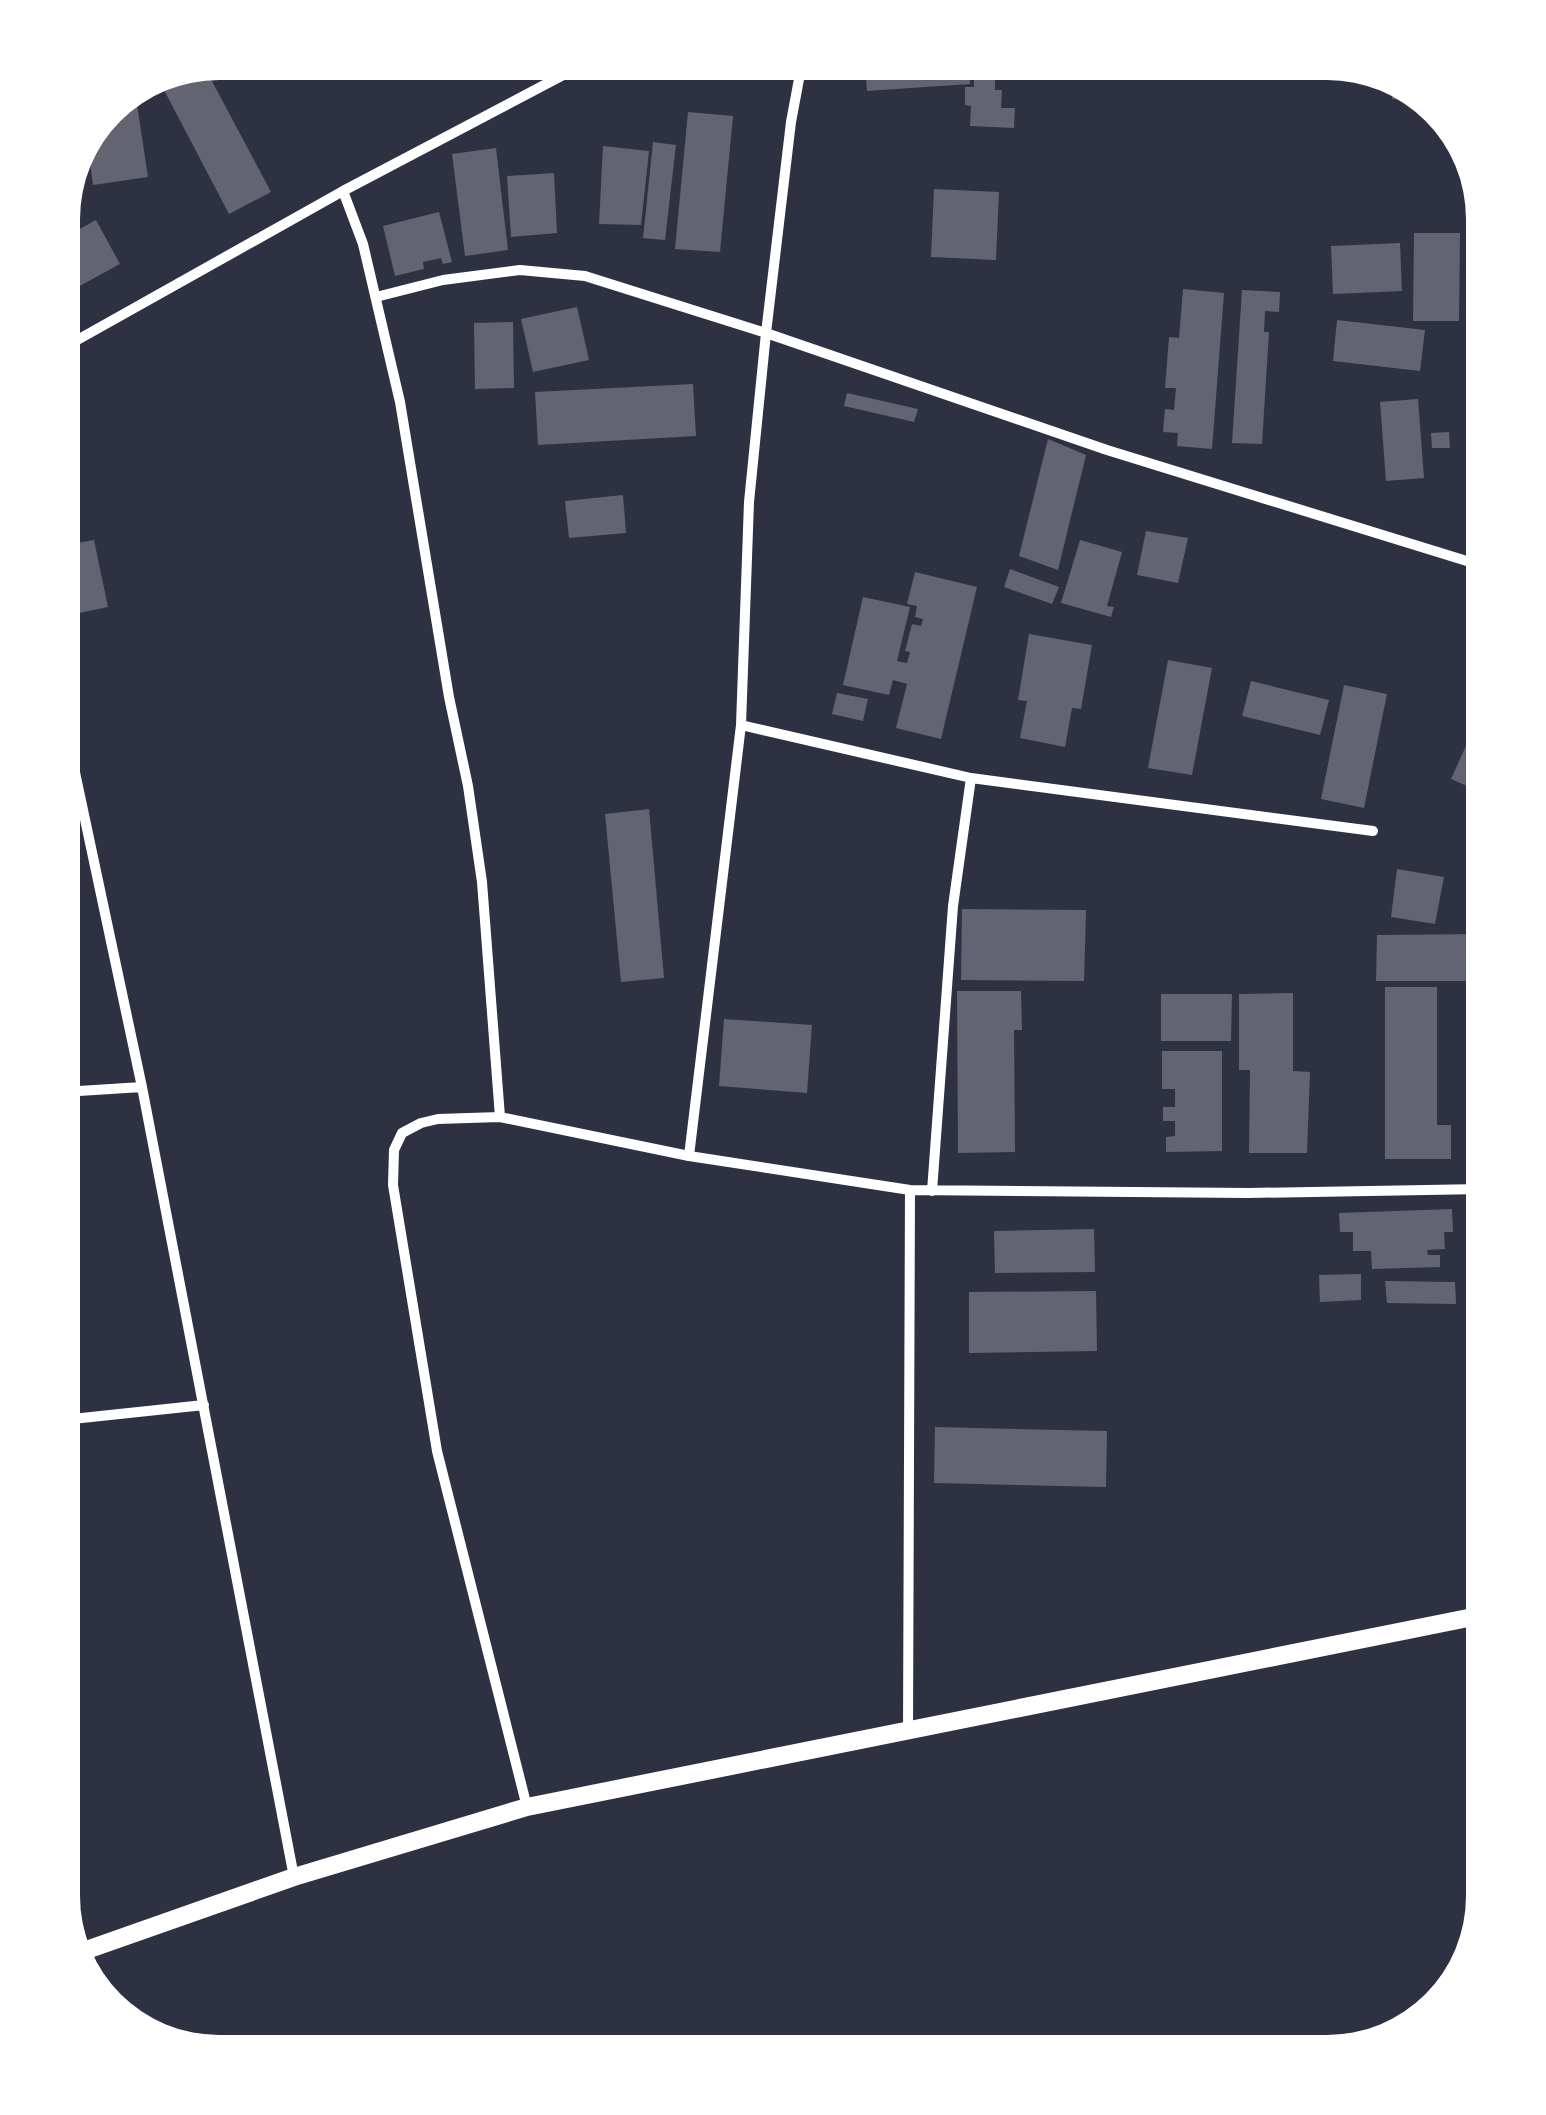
<svg xmlns="http://www.w3.org/2000/svg" width="1546" height="2115" viewBox="0 0 1546 2115" font-family="'Archivo Narrow',sans-serif">
	<style>
		.building { fill: #626471 }
		.lines { fill: none; stroke-linecap: round; stroke-linejoin: round }
		.minor { stroke: #fff; stroke-width: 10 }
		.tertiary { stroke: #fff; stroke-width: 18 }
	</style>
	<rect width="100%" height="100%" fill="#2d3142"/>
	<!-- building -->
	<path class="building" d="M694,63h46v11l-45,4z
		M865,63h103l2,21 -103,7z
		M205,68l66,124 -42,22 -65,-124z
		M974,79l21,1v10h7l-1,18h14l-1,20 -44,-2 1,-20 -6,-1v-18h9z
		M1393,80l13,4 18,18 -32,-3z
		M136,98l12,79 -55,8 -4,-30 26,-53z
		M688,112l45,4 -13,136 -45,-3z
		M653,142l23,3 -11,95 -22,-2z
		M603,146l46,5 -8,74 -42,-1z
		M496,148l12,102 -43,6 -13,-102z
		M554,173l3,60 -46,4 -4,-61z
		M934,189l65,3 -3,68 -65,-3z
		M439,212l13,50 -9,2 -2,-6 -18,4 1,7 -29,7 -12,-50z
		M96,220l24,44 -57,31v-57z
		M1414,233h46l-1,88h-46z
		M1400,243l2,48 -69,3 -2,-48z
		M1183,289l41,4 -12,156 -35,-3 1,-13 -15,-1 2,-23 9,1 2,-22h-11l4,-51 10,1z
		M1242,290l38,2 -1,20 -14,-1 -1,21h5l-7,112 -30,-1z
		M577,307l12,53 -56,12 -12,-53z
		M1337,320l88,10 -5,41 -87,-10z
		M513,322l1,66 -39,1 -1,-66z
		M693,384l3,52 -158,9 -3,-53z
		M847,393l71,16 -4,13 -70,-16z
		M1418,399l6,79 -38,3 -6,-79z
		M1449,432l1,16h-18l-1,-15z
		M1048,439l38,16 -28,115 -39,-14z
		M623,495l3,38 -57,5 -4,-37z
		M1146,531l42,7 -10,45 -41,-8z
		M94,540l14,67 -29,6 -13,-68z
		M1080,540l42,12 -15,54 7,1 -3,10 -50,-14z
		M1010,569l49,18 -7,17 -48,-17z
		M915,572l62,15 -36,152 -45,-11 11,-44 -14,-4 -4,15 -46,-10 20,-88 47,10 -13,54 10,2 3,-11 -5,-1 7,-27 9,2 2,-7 -8,-2 2,-11 -10,-2z
		M1483,616v44l-14,-5z
		M1029,634l63,11 -11,64 -9,-1 -7,39 -45,-9 7,-37 -9,-1z
		M1168,660l44,8 -20,107 -44,-7z
		M1251,681l78,19 -9,35 -78,-19z
		M1344,685l43,9 -23,114 -43,-9z
		M837,693l31,6 -5,22 -31,-7z
		M1470,737l13,6v50l-32,-14z
		M649,809l15,169 -43,4 -16,-168z
		M1397,869l47,8 -9,47 -44,-7z
		M962,909l124,1 -2,71 -123,-1z
		M1483,934v47h-107l1,-46z
		M1385,987h52v138h14v34h-66z
		M957,991h64l1,39h-8l1,122 -57,1z
		M1293,993v78l17,1 -3,81h-58l1,-83h-11v-76z
		M1161,994h71l-1,47h-70z
		M724,1019l88,6 -5,68 -88,-7z
		M1162,1051h60v100l-56,1v-15l9,-1v-15h-12v-14h12v-18h-13z
		M1452,1209l1,23h-9l1,17 -18,1 1,5h12v12l-68,2 -1,-18h-18v-19h-13l-1,-19z
		M1094,1229l1,43 -100,1 -1,-42z
		M1361,1274v26l-41,2 -1,-27z
		M1385,1281l70,1 1,22 -69,-1z
		M1096,1291l1,60 -128,2v-61z
		M935,1427l172,4 -1,56 -172,-4z"/>
	<g class="lines">
		<!-- minor -->
		<path class="minor" d="M343,191l20,53 37,158 49,295 19,89 14,96 18,235
			M376,297l67,-17 77,-10 65,6 181,57 341,117 376,116
			M63,348l280,-157 243,-128
			M63,716l79,371 152,790
			M741,725l230,53 -18,128 -21,285
			M971,778l402,53
			M63,1092l79,-5
			M689,1156l52,-431 8,-223 17,-169 25,-211 11,-59
			M63,1420l141,-15
			M908,1731l2,-541
			M527,1807l-90,-356 -44,-266 1,-35 8,-17 19,-10 17,-4 62,-2 189,39 221,34 339,3 234,-4"/>
		<!-- tertiary -->
		<path class="tertiary" d="M78,1953l216,-76 233,-70 956,-192"/>
	</g>
	<!-- crop -->
	<path d="M0 0H1546V2115H0ZM219 80H1327A139 139 0 0 1 1466 219V1896A139 139 0 0 1 1327 2035H219A139 139 0 0 1 80 1896V219A139 139 0 0 1 219 80Z" fill="#fff" fill-rule="evenodd"/>
</svg>
